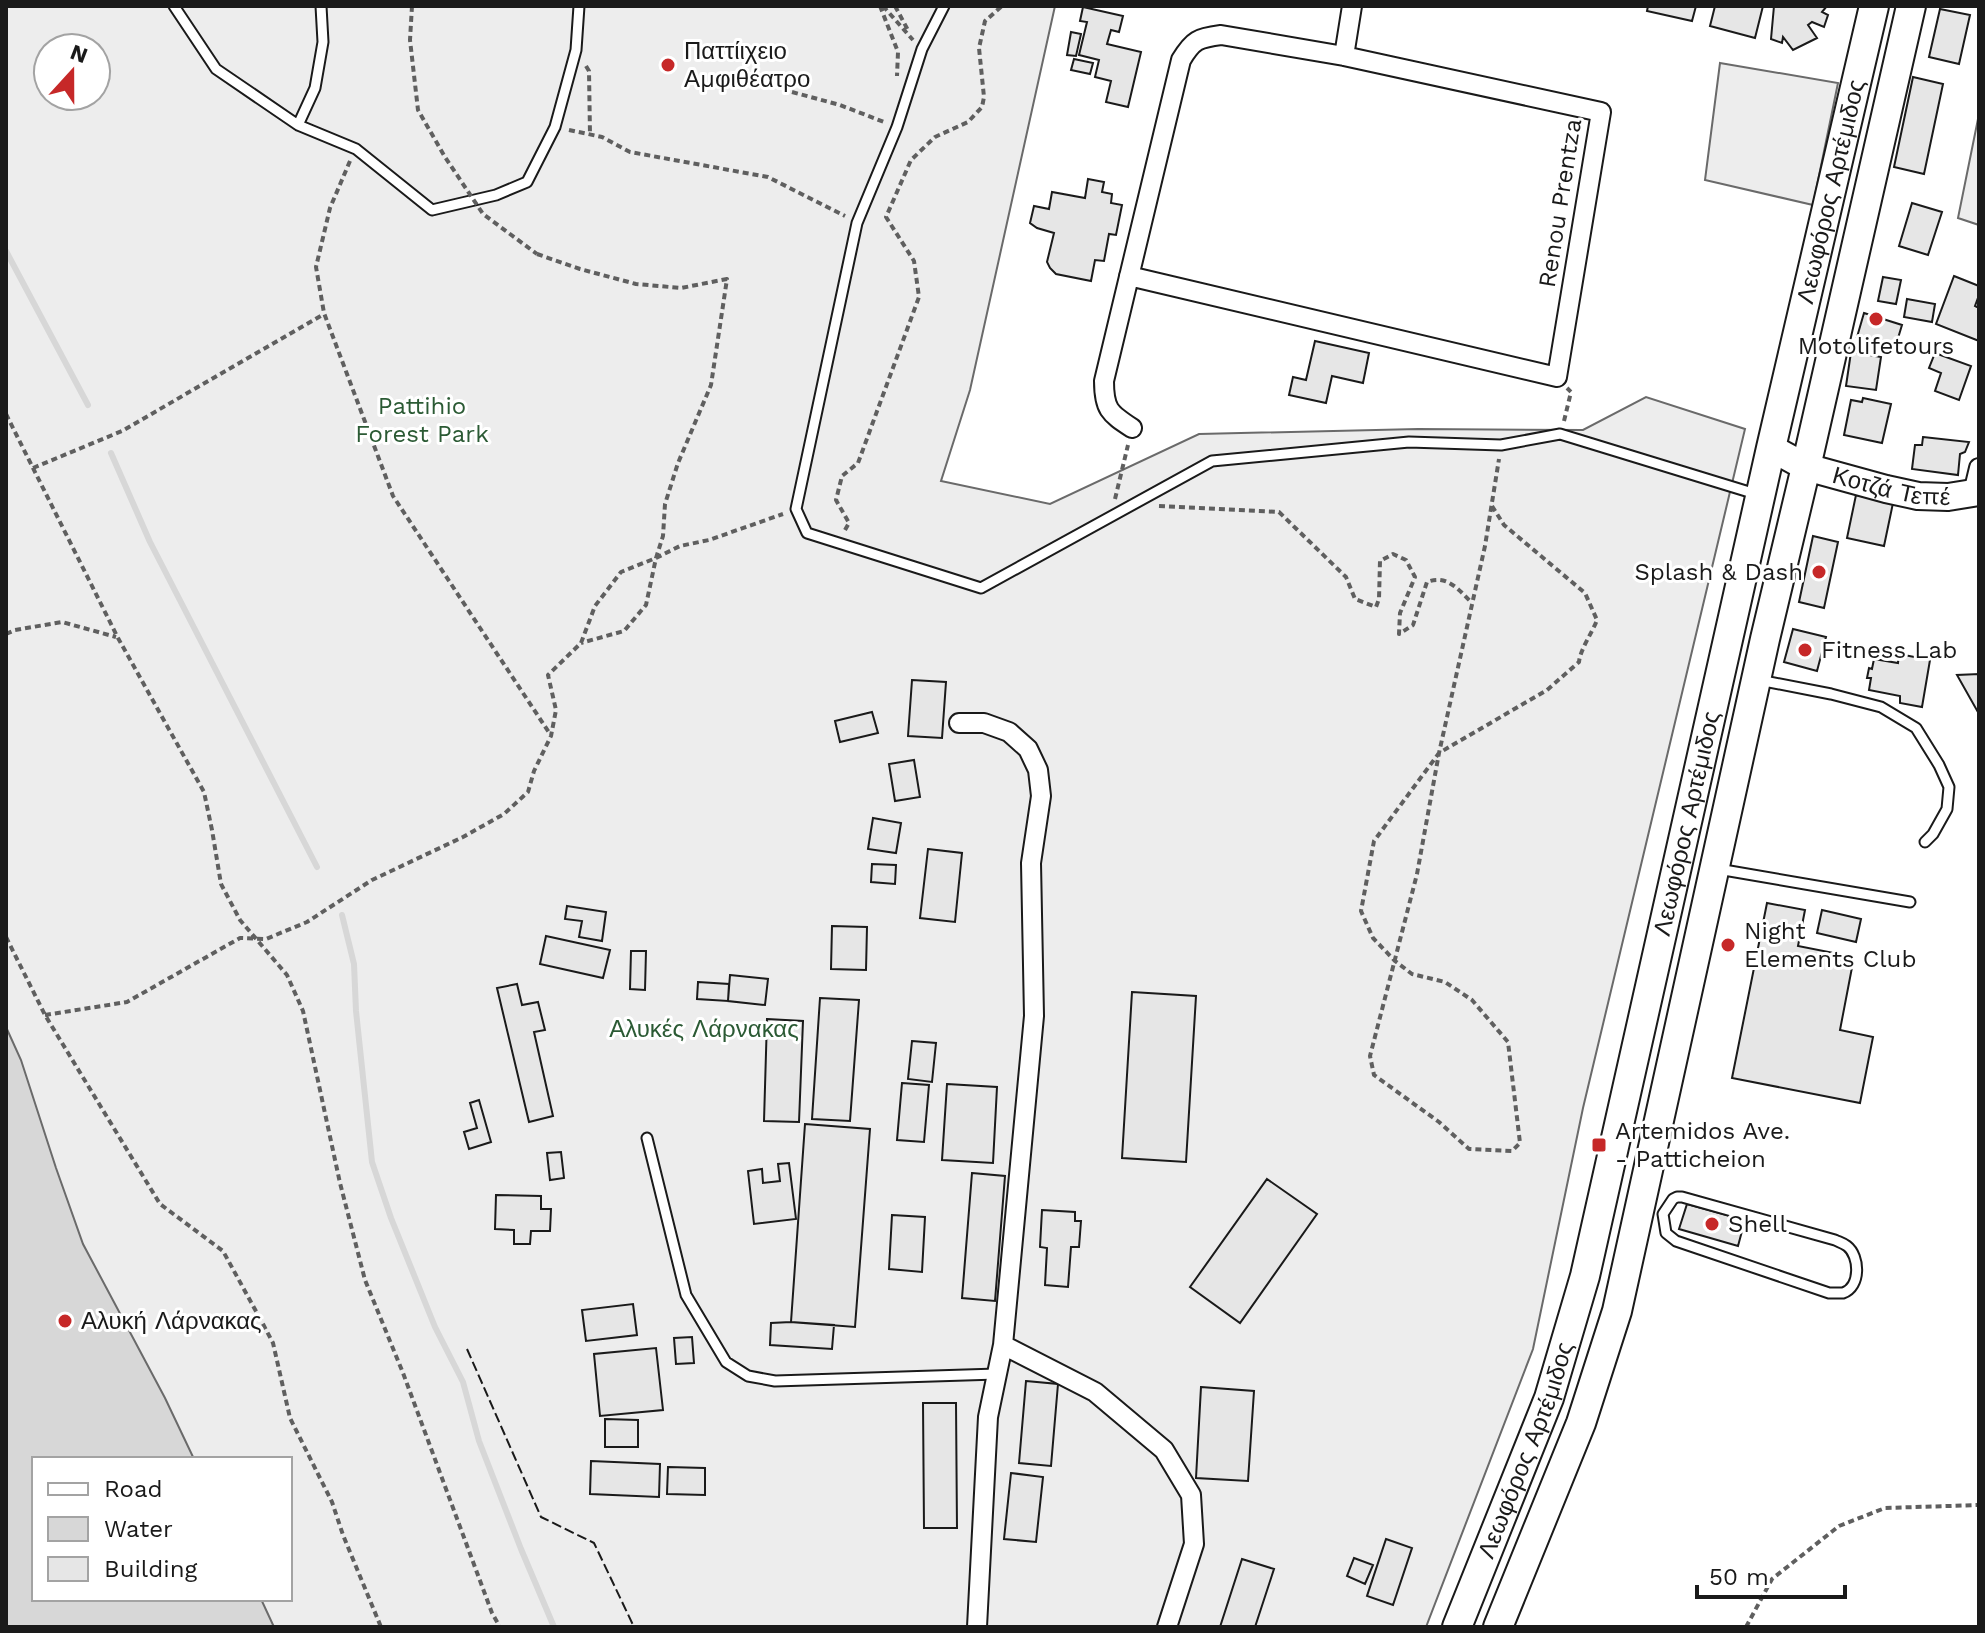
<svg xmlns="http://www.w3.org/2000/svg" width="1985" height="1633" viewBox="0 0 1985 1633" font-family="'Work Sans',sans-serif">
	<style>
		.built { fill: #ededed; stroke: #6a6a6a; stroke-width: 2; fill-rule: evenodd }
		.water { fill: #d7d7d7; stroke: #6a6a6a; stroke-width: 2 }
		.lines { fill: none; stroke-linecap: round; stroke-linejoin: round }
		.stream { stroke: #d7d7d7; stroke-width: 6 }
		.building { fill: #e6e6e6; stroke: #1a1a1a; stroke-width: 2 }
		.lane-casing { stroke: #1a1a1a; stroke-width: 13 }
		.street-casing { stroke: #1a1a1a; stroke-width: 22 }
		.secondary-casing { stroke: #1a1a1a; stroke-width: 30 }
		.primary-casing { stroke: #1a1a1a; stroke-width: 32 }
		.path { stroke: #5f5f5f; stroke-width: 4; stroke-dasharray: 6 4; stroke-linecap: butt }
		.lane { stroke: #fff; stroke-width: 9 }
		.street { stroke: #fff; stroke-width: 18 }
		.secondary { stroke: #fff; stroke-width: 26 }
		.primary { stroke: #fff; stroke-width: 28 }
		.path-bridge { stroke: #5f5f5f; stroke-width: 4; stroke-dasharray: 6 4; stroke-linecap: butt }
		.fence { stroke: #1a1a1a; stroke-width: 2; stroke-dasharray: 10 4; stroke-linecap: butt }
		.poi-dot { fill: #c62828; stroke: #fff; stroke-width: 3 }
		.labels { text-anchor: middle; stroke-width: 6; stroke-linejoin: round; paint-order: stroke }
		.poi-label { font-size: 24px; fill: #1a1a1a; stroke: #fff; text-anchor: start }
		.street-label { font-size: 24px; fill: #1a1a1a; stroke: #fff }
		.park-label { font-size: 24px; fill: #2b5a34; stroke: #fff }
	</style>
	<rect width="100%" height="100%" fill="#fff"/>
	<!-- built -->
	<path class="built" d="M6,6h1049l-85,384 -29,91 109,23 149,-70 219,-5 165,1 63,-33 99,32 -162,679 -50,241 -107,278h-1420zM48,48h48v48h-48zM34,1459h256v140h-256z
		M1720,63l118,20 -25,122 -108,-25z
		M1979,114v111l-21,-7z"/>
	<!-- water -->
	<path class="water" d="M6,1027l15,33 35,108 27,76 82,154 29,61h-160v140h227l13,28h-268z"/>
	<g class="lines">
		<!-- stream -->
		<path class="stream" d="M6,251l82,154
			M111,453l39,89 167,325
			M342,915l12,49 2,47 16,151 19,56 44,109 28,55 16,59 42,108 33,78"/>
	</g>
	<!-- building -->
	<path class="building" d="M1648,6h48l-4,15 -45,-10z
		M1715,6h48l-8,32 -45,-12z
		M1774,6h53l-5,6 6,3 -4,12 -12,-5 -4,3 9,13 -24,12 -10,-13 -1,6 -11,-4z
		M1083,7l40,9 -4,16 -8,-2 -4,14 34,8 -13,55 -22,-5 5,-21 -16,-4 4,-17 -20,-5 8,-33 -7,-1z
		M1940,9l30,6 -11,49 -30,-7z
		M1071,32l10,2 -5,22 -9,-1z
		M1074,59l19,4 -3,11 -19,-4z
		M1913,77l30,7 -19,90 -30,-7z
		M1088,179l16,3 -2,10 10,2 -1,9 11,2 -6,30 -7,-1 -5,27 -9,-1 -4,21 -35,-7 -6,-6 -3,-6 7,-29 -17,-5 -7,-5 4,-17 15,3 3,-17 33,6z
		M1912,203l30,9 -14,43 -29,-9z
		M1954,276l25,10v9l-4,11 4,2v33l-43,-17z
		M1883,277l18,3 -5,24 -18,-3z
		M1907,299l28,5 -3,18 -28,-5z
		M1864,313l38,12 -7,23 -21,-6 -3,11 -12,-3 4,-11 -6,-2z
		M1315,341l54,12 -6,30 -31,-7 -6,27 -37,-8 4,-18 13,3z
		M1851,352l30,5 -5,33 -30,-4z
		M1935,353l36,13 -12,34 -24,-9 6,-18 -12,-5z
		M1863,398l28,6 -9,39 -38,-8 7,-35 11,2z
		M1923,437l46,5 -4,10 -5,2 -2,21 -46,-6 3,-24h7z
		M1856,495l37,8 -9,43 -37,-8z
		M1813,536l25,6 -14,66 -25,-6z
		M1793,629l33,8 -9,34 -33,-9z
		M1899,654l31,6 -8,47 -22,-4v-7l-31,-6 2,-12h-4l2,-10 3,1 2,-10 24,4z
		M1979,674v40l-22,-39z
		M912,680l34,2 -4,56 -34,-2z
		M872,712l6,21 -38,9 -5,-21z
		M914,760l6,37 -25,4 -6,-37z
		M873,818l28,5 -5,30 -28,-4z
		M928,849l34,4 -7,69 -35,-4z
		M872,864l24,1 -1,19 -24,-2z
		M1767,903l38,7 -7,36 56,11 -14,73 33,7 -13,66 -128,-25z
		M567,906l39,6 -4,29 -23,-4 3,-16 -17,-2z
		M1822,910l39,9 -5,23 -39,-9z
		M832,926l35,1 -1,43 -35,-1z
		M546,936l64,14 -7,28 -63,-14z
		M631,951h15l-1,39 -15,-1z
		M730,975l38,4 -3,26 -37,-4z
		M698,982l31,2 -1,17 -31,-2z
		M517,984l5,21 16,-3 7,28 -11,2 19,84 -24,6 -32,-134z
		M1132,992l64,4 -10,166 -64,-4z
		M820,998l39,2 -9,121 -38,-2z
		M767,1019l36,2 -4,101 -35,-1z
		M912,1041l24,2 -4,39 -24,-3z
		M902,1083l27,2 -5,57 -27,-2z
		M947,1084l50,3 -4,76 -51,-3z
		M479,1100l12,42 -22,7 -5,-17 13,-4 -7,-25z
		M805,1124l65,5 -15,198 -64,-5z
		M561,1152l3,26 -14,2 -3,-27z
		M789,1163l7,56 -42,5 -6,-53 14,-2 1,14 17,-2 -2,-17z
		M972,1173l33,3 -10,125 -33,-3z
		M1267,1179l50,35 -77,109 -50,-36z
		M496,1195l45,1v13h10l-1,22h-19l-1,13h-16v-14l-19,-1z
		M1687,1204l58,16 -7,26 -59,-17z
		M1042,1210l33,2v9h6l-2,26h-8l-3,40 -23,-2 2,-37 -7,-1z
		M892,1215l33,2 -3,55 -33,-3z
		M633,1304l4,31 -51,6 -4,-31z
		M791,1322l43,3 -2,24 -62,-4 1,-22z
		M692,1337l2,26 -18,1 -2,-26z
		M656,1348l7,62 -63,6 -6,-62z
		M1026,1381l32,3 -7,82 -32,-3z
		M1201,1387l53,4 -6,90 -52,-3z
		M923,1403h33l1,125h-33z
		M605,1419l33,1v27h-33z
		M591,1461l69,3 -1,33 -69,-3z
		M668,1467l37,1v27l-38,-1z
		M1011,1473l32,4 -7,65 -32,-3z
		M1386,1539l26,9 -19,57 -26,-9z
		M1354,1558l19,7 -8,19 -18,-8z
		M1242,1559l32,10 -19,58h-35z"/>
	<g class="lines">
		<!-- lane casing -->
		<g class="lane-casing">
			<path id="lane" d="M174,6l42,63 82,56 58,24 76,61 64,-15 31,-13 28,-55 21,-77 3,-44
				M944,6l-22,43 -25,78 -40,96 -61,286 11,24 174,55 231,-127 197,-19 92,3 59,-11 199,61
				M298,125l17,-37 8,-46 -2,-36
				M1759,680l72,14 50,13 35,21 23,37 10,22 -2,22 -14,25 -8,8
				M1718,869l192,33
				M647,1138l39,157 40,67 22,14 27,5 222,-7
				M1677,1197h5l153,43c4,2 8,3 12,6 13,10 14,41 -4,47 -2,0 -13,0 -14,0l-153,-52 -10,-8 -3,-19 10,-15z"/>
		</g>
		<!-- street casing -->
		<g class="street-casing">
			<path id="street" d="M1344,56l8,-50
				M1129,276l428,101 44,-265 -257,-56 -123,-21c-23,3 -28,5 -40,25l-77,321c0,28 5,32 28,47
				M1973,493l6,-25
				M959,723h25l25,9 19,17 10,21 3,26 -10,67 3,153 -31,329 -15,72 -11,210
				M1003,1345l92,47 69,58 27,45 3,49 -27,83"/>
		</g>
		<!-- secondary casing -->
		<g class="secondary-casing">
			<g id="secondary">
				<path id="s1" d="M1771,448l35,19 80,22 32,7 30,1 31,-5"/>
			</g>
		</g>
		<!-- primary casing -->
		<g class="primary-casing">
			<g id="primary">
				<path id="s2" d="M1457,1627l92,-229 36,-122 186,-828 103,-442"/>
				<path d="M1498,1627l83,-204 36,-112 148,-672 41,-172 105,-461"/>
			</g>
		</g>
		<!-- path -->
		<path class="path" d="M880,6l18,46 -1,24
			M883,6l30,34
			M895,6l14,26
			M586,66l3,5 1,64
			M792,92l48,13 44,17
			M569,130l33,7 28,15 138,25 77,39
			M350,161l-20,47 -14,59 8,46 69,183 157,238
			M537,254l43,15 56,15 45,4 46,-9 -16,106 -33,78 -13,41 -2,32 -7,22 -10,47 -22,26 -43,12
			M6,414l112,224 86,154 8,38 9,54 19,36 47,55 16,36 37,172 25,97 38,93 89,240 8,14
			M1564,421l7,-29 -4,-4
			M33,468l89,-37 202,-117
			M1115,499l13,-54
			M1159,506l120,6 67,65 9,22 21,8 3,-8 1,-38 13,-7 13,6 9,17 -15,36 -1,21 14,-9 14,-43c20,-8 32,8 45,21
			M1492,506l12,19 81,68 12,27c-5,13 -17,30 -18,42l-32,28 -108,63 -65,88 -13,70 12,27 22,23 17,13 33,8 27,18 36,42 12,101 -8,8 -43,-2 -30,-27 -65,-47 -4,-19 47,-182 22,-121 46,-207 14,-87
			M845,530l4,-7 -13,-23 6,-24 16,-13 61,-166 -5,-36 -28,-44 25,-57 24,-23 33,-15 14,-15 2,-10 -5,-49 6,-27 17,-15
			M6,634l9,-4 47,-8 54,15
			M6,937l39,78 115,189 63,47 40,73 10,19 17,75 42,84 11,33 38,92
			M45,1015l82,-13 113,-64 26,1 41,-17 65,-42 91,-43 41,-23 24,-22 6,-21 17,-35 5,-26 -8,-35 33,-32 14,-37 26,-34 35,-14 24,-12 29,-6 74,-26
			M1746,1627l26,-48 67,-53 46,-18 94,-3"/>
		<!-- lane -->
		<use href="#lane" class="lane"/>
		<!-- street -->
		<use href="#street" class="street"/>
		<!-- secondary -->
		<use href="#secondary" class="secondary"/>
		<!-- primary -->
		<use href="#primary" class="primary"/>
		<!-- path-bridge -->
		<path class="path-bridge" d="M412,6l-2,34 8,70 27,47 38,57 54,40"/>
		<!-- fence -->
		<path class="fence" d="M467,1349l74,168 53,26 40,84"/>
	</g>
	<!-- markers -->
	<g class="poi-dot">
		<circle cx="668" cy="65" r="8"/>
		<circle cx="1876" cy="319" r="8"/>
		<circle cx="1819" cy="572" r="8"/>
		<circle cx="1805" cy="650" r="8"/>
		<circle cx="1728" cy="945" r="8"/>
		<rect x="1591" y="1137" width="16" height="16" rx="4"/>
		<circle cx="1712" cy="1224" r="8"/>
		<circle cx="65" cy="1321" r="8"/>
	</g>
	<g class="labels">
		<!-- poi labels -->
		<g class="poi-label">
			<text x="684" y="59">Παττίιχειο<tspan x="684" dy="28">Αμφιθέατρο</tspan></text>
			<text x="1876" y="354" text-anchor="middle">Motolifetours</text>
			<text x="1803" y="580" text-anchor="end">Splash &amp; Dash</text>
			<text x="1821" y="658">Fitness Lab</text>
			<text x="1744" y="939">Night<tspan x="1744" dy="28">Elements Club</tspan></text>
			<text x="1615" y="1139">Artemidos Ave.<tspan x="1615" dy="28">- Patticheion</tspan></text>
			<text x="1728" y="1232">Shell</text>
			<text x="81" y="1329">Αλυκή Λάρνακας</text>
		</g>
		<!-- street labels -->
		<g class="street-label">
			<text dy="8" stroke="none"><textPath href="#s2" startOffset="1486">Λεωφόρος Αρτέμιδος</textPath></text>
			<text transform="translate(1560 203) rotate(-81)" y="8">Renou Prentza</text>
			<text dy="8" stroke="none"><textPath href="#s1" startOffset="128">Κοτζά Τεπέ</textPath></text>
			<text dy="8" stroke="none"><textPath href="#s2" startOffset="838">Λεωφόρος Αρτέμιδος</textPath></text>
			<text dy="8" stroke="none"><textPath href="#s2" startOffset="190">Λεωφόρος Αρτέμιδος</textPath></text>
		</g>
		<!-- park labels -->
		<g class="park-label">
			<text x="422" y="414">Pattihio<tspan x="422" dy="28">Forest Park</tspan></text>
			<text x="704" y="1037">Αλυκές Λάρνακας</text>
		</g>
	</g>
	<!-- border -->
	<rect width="1985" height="1633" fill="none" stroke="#1a1a1a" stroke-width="16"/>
	<!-- legend -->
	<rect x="32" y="1457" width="260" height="144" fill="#ffffff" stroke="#a3a3a3" stroke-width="2"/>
	<rect x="48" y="1483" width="40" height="12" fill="#ffffff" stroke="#a3a3a3" stroke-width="2"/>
	<text x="104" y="1497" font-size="24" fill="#1a1a1a">Road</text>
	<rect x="48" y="1517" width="40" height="24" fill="#d7d7d7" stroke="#a3a3a3" stroke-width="2"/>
	<text x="104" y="1537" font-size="24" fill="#1a1a1a">Water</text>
	<rect x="48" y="1557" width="40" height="24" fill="#e6e6e6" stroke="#a3a3a3" stroke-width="2"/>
	<text x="104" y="1577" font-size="24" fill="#1a1a1a">Building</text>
	<!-- north arrow -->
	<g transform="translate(72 72) rotate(21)"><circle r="38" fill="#ffffff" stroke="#a3a3a3" stroke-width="2"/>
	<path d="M0-6L14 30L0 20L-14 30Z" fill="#c62828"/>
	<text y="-12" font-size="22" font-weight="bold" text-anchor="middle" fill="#1a1a1a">N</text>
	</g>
	<!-- scale -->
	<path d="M1697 1585v12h148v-12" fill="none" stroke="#1a1a1a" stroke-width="4"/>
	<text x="1709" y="1585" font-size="24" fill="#1a1a1a" stroke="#ffffff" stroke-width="6" paint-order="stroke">50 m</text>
</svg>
